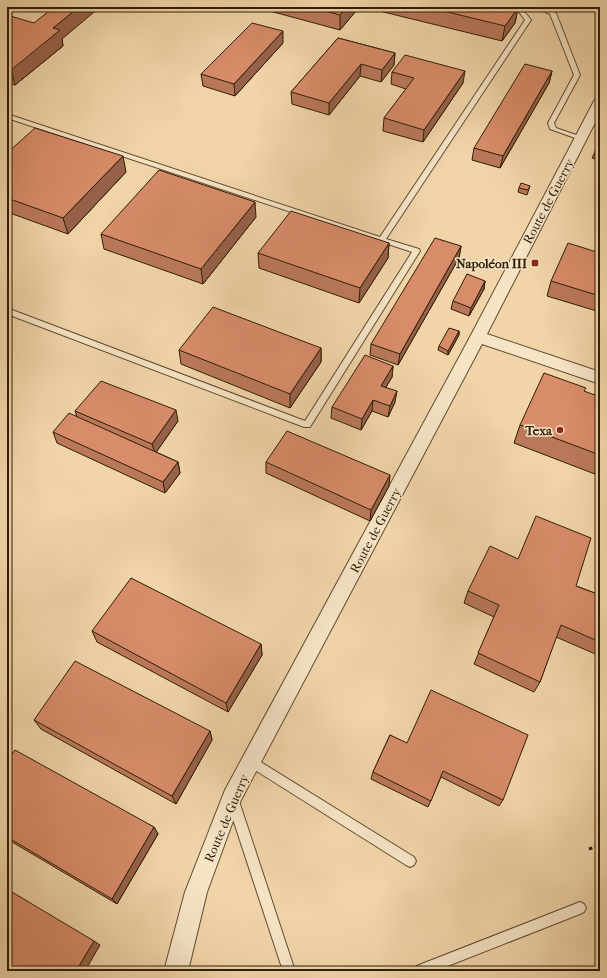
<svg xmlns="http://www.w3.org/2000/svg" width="607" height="978" viewBox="0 0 607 978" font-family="'IM FELL French Canon',serif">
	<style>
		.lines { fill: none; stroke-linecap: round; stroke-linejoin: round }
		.service-casing { stroke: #604b2d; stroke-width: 2 }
		.minor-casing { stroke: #604b2d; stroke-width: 2 }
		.path { stroke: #2f1d04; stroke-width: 3; stroke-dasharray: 3.5 2.5; stroke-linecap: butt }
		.service { fill: #f6e4c7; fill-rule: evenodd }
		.minor { fill: #f6e4c7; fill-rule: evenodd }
		.wall { fill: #ba785b; stroke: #2f1d04 }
		.shaded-wall { fill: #97624a; stroke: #2f1d04 }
		.building { fill: #d88c6a; stroke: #2f1d04 }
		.poi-dot { fill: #8f2418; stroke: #f6e4c7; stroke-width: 1.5 }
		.labels { text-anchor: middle; stroke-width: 3; stroke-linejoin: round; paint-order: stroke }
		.street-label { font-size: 13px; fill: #2f1d04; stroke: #f6e4c7 }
		.poi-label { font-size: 13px; font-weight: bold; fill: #2f1d04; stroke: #f6e4c7; text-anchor: end }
	</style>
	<rect width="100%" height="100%" fill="#f1d5a9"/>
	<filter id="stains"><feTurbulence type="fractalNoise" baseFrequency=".005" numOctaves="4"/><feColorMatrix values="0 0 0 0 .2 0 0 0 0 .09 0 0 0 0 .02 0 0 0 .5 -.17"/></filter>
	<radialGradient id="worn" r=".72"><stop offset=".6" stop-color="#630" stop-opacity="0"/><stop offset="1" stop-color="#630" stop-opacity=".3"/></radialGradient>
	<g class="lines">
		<!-- service casing -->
		<g class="service-casing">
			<path id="service" d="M501,7c15,0 21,0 30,13l-145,219 33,10 1,2 -110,176h-6l-297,-113v-6l298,113 107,-169 -405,-134v-4l373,123 145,-217 -6,-8z
				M534,7l16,2 6,4 24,62 -26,48 2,5 26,9v2h-4l-28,-10 -2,-6 26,-48 -24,-61z
				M251,756l163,101 2,4 -2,4 -4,2 -4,-2 -159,-100 -1,-4 1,-4z
				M233,795l4,2 2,4 56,170h-12l-56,-170 2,-4z
				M580,902l4,2 2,4 -2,4 -4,2 -145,57h-22l2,-4 4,-2z"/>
		</g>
		<!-- minor casing -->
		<g class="minor-casing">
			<path id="minor" d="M600,97v16l-113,221 113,38v12l-118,-40 -242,458 -33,90 -19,79h-24l21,-79 40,-102 245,-453 124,-236 2,-3z"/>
		</g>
		<!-- path -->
		<path class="path" d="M589,849l11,-4"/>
		<!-- service -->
		<use href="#service" class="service"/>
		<!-- minor -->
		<use href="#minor" class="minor"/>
	</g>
	<!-- wall -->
	<path class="wall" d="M255,7h101l-1,5 -15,18z
		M363,7h151l4,1 -3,15 -13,18z
		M7,15l55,24 1,7 -48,39 -8,-2z
		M338,38l57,15 -1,12 -13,17 -21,-6 -31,39 -37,-11 -1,-12z
		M283,43l-48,53 -32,-10 -2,-12z
		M552,71l-3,12 -49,85 -28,-8 2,-12z
		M392,72l71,11 -40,59 -40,-11 1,-13 22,-29 -15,-5z
		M600,147v13l-8,-2 2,-4z
		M7,153l119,19 -58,62 -61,-22z
		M530,186l-3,9 -9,-3 1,-4z
		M256,217l-53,67 -99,-35 -3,-15z
		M389,243l-1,15 -29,45 -100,-35 -1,-15z
		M461,246l-2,12 -61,107 -28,-10 1,-11z
		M600,253v59l-53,-16 4,-15z
		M485,281l-1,8 -15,27 -18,-7 2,-8z
		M459,331v4l-11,20 -10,-5 1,-4z
		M321,348v14l-31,46 -109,-44 -2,-14z
		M393,366l-1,11 -6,10 9,15 -7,15 -16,-6 -11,19 -30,-12 1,-11z
		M584,392l16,5v79l-86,-33 6,-18z
		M75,411l103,10 -22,31 22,10 2,11 -15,20 -108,-50 -4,-11 24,-15z
		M266,462l123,24 -19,35 -104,-48z
		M576,586l24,9v61l-44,-19 -16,45 -6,10 -60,-28 20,-47 -30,-14 4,-12z
		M92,631l169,13 1,11 -34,57 -131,-70z
		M34,720l176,11 2,9 -36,64 -135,-75z
		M390,735l113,65 -4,6 -58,-29 -13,30 -57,-28 2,-7z
		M7,761l147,66 4,7 -41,70 -110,-65z"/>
	<!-- shaded-wall -->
	<path class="shaded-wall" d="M79,7h21l-38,32 1,7 -48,39 -4,-15 42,-42z
		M347,7h9l-1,5 -15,18v-15z
		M518,8l-3,15 -13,18 3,-15z
		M283,31v12l-48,53 -1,-12z
		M395,53l-1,12 -13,17 1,-12z
		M361,64l-1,12 -31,39v-12z
		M465,71l-2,12 -40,59 1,-12z
		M552,71l-3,12 -49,85 3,-12z
		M123,156l3,16 -58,62 -5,-16z
		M255,202l1,15 -53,67 -2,-15z
		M389,243l-1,15 -29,45 1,-15z
		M461,246l-2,12 -61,107 2,-11z
		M485,281l-1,8 -15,27 2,-8z
		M459,331v4l-11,20v-4z
		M321,348v14l-31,46v-14z
		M393,366l-1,11 -12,20 1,-11z
		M397,391l-2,11 -7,15 2,-11z
		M373,400l-1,11 -11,19 1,-11z
		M176,410l2,11 -23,33 -3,-10z
		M178,462l2,11 -15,20 -2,-11z
		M390,475l-1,11 -19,35 1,-11z
		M261,644l1,11 -34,57 -2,-9z
		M210,731l2,9 -36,64 -4,-8z
		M154,827l4,7 -41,70 -5,-5z
		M94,941l6,4 -15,26h-9z"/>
	<!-- building -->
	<path class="building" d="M54,7h25l-26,21 7,2 -49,40 -4,-1v-54l27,8z
		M311,7h36l-7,8z
		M427,7h87l4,1 -13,18z
		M252,23l31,8 -49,53 -33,-10z
		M338,38l57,15 -13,17 -21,-6 -32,39 -38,-11z
		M405,55l60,16 -41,59 -40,-12 30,-40 -22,-6z
		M525,64l27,7 -49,85 -29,-8z
		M35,128l88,28 -60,62 -56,-20v-45z
		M597,146l3,1v9l-6,-2z
		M159,170l96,32 -54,67 -100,-35z
		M521,183l9,3 -2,4 -9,-2z
		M291,211l98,32 -29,45 -102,-35z
		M435,238l26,8 -61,108 -29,-10z
		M568,243l32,10v43l-49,-15z
		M467,274l18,7 -14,27 -18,-7z
		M213,307l108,41 -31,46 -111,-44z
		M449,328l10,3 -11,20 -9,-5z
		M365,355l28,11 -12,20 16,5 -7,15 -17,-6 -11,19 -30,-12z
		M544,373l42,15 -2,3 16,6v58l-80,-30z
		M101,381l75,29 -24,34 -77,-33z
		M69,413l109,49 -15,20 -110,-50z
		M287,431l103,44 -19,35 -105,-48z
		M536,516l55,22 -15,48 24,9v47l-39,-17 -21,57 -62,-29 21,-48 -31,-14 22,-45 28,13z
		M131,578l130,66 -35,59 -134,-72z
		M75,661l135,70 -38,65 -138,-76z
		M431,690l97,45 -25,65 -60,-29 -12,30 -58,-29 17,-37 17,8z
		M15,750l139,77 -42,72 -105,-62v-76z
		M7,889l87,52 -18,30h-69z"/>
	<!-- markers -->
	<g class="poi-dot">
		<rect x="531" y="259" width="8" height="8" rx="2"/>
		<circle cx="560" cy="430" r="4"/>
	</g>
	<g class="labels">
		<!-- street labels -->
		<g class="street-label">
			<text transform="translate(548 201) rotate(-62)" y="5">Route de Guerry</text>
			<text transform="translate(375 530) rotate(-62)" y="5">Route de Guerry</text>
			<text transform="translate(226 818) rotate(-67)" y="5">Route de Guerry</text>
		</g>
		<!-- poi labels -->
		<g class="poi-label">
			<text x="527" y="268">Napoléon III</text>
			<text x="552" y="435">Texa</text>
		</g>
	</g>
	<!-- margin -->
	<rect width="607" height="978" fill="none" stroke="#f1d5a9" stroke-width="24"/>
	<rect x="8" y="8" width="591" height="962" fill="none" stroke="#2f1d04" stroke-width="2"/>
	<rect x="12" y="12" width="583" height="954" fill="none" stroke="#2f1d04"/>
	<rect width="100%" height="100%" filter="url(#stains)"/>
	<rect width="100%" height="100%" fill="url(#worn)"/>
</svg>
